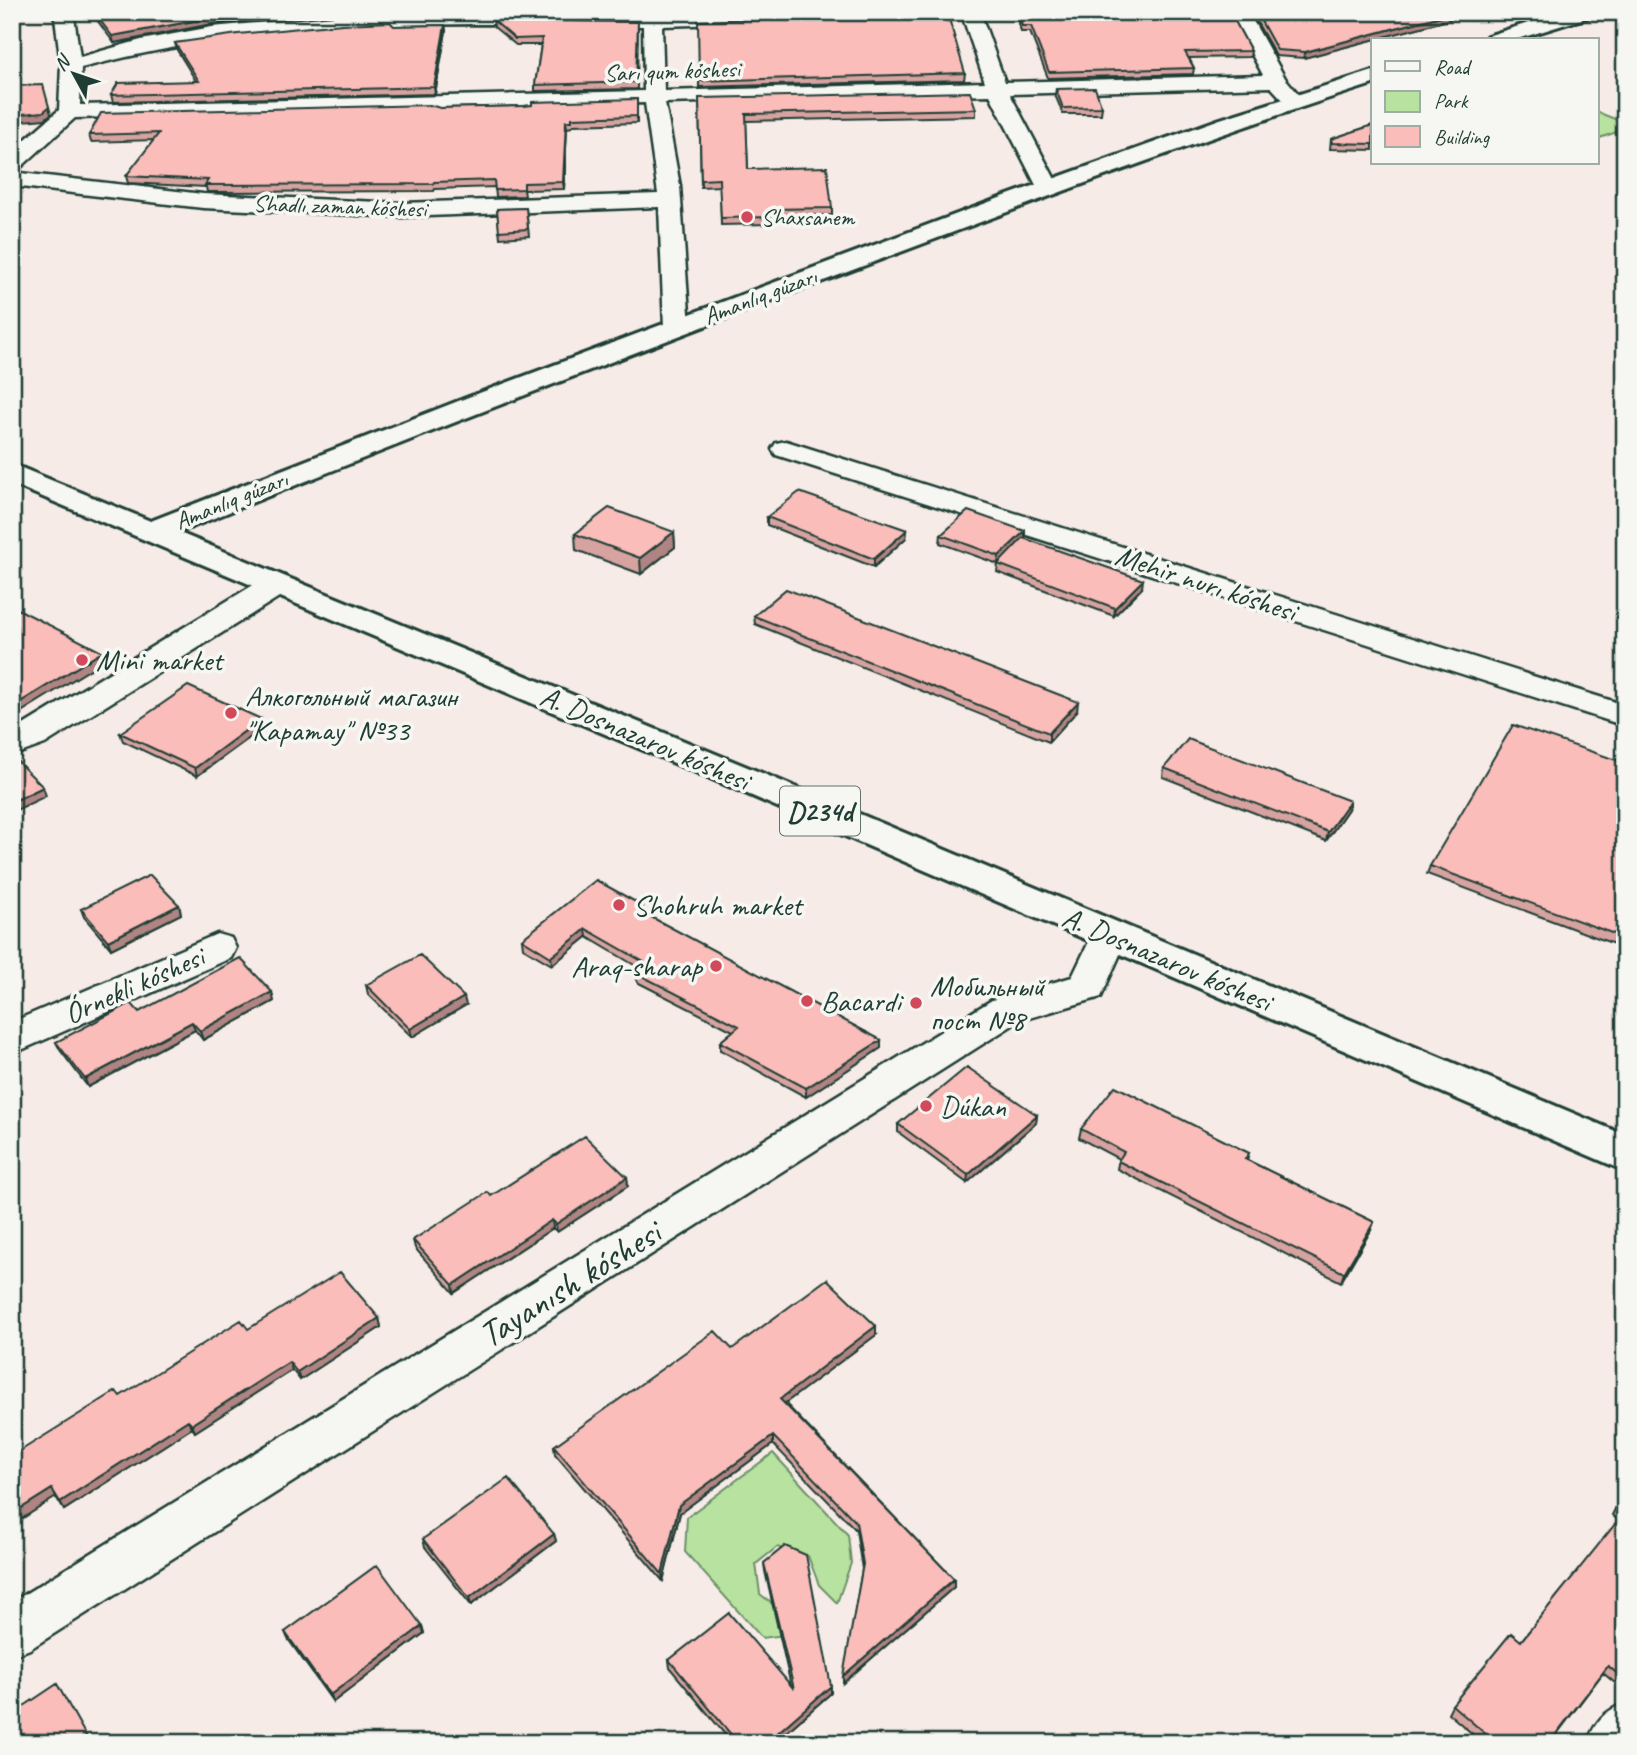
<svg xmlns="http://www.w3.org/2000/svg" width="1637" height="1755" viewBox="0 0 1637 1755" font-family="Caveat,sans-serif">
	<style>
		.green { fill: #b8e29f; stroke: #6c906a; stroke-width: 2 }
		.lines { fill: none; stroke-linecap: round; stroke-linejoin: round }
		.minor-casing { stroke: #1f3d34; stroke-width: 5 }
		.tertiary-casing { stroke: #1f3d34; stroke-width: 6 }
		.primary-casing { stroke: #1f3d34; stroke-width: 6 }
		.minor { fill: #f6f6f2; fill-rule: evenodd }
		.tertiary { fill: #f6f6f2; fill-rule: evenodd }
		.primary { fill: #f6f6f2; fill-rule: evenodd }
		.wall { fill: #d7a3a0; stroke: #1f3d34; stroke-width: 2 }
		.shaded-wall { fill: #af8482; stroke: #1f3d34; stroke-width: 2 }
		.building { fill: #fabdba; stroke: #1f3d34; stroke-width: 2 }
		.poi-dot { fill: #d1495b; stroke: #f6f6f2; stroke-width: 2.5 }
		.labels { text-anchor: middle; stroke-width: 7; stroke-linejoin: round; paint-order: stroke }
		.far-street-label { font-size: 24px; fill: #1f3d34; stroke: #f6f6f2 }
		.far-poi-label { font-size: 24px; fill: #1f3d34; stroke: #f6f6f2; text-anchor: start }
		.shield { fill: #f6f6f2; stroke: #60746d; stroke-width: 2 }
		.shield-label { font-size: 28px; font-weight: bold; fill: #1f3d34 }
		.street-label { font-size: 30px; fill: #1f3d34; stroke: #f6f6f2 }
		.poi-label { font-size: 30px; fill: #1f3d34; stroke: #f6f6f2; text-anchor: start }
		.near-street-label { font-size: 37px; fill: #1f3d34; stroke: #f6f6f2 }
	</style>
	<rect width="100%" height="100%" fill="#f7ebe7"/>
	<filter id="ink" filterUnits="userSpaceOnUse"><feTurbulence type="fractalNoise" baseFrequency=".0143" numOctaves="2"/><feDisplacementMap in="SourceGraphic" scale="14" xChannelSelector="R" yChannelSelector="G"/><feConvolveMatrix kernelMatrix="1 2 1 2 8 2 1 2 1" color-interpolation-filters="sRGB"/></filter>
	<g filter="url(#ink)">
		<!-- green -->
		<path class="green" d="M1597,112l28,11v6l-28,10z
			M773,1453l75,82 3,28 -14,40 -18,-18 -11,-29 -31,-9 -21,17 4,30 24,19 9,21 -31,4 -77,-86 2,-35z"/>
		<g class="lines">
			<!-- minor casing -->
			<g class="minor-casing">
				<path id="minor" d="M51,12h19l4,5 6,40 61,-17 71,-13 145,-13 559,-2 -9,6 -245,8 2,65 321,-9 -24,-70h19l25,70 258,-7 -34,-63h19l37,66 16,19 -3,4h-14l-13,-14 -261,7 49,93 -3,5h-16l-3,-5 -47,-92 -325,8 15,83 10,141 -4,5 -9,3 -9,-3 -4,-5 -5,-120 -257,10 -199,-9 -191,-22v-14l191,22 199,9 256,-9 -13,-91 -570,15 -55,50 -8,2v-19l47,-41 2,-45 -6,-47zM503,24l140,2 1,65 -564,14 1,-37c144,-38 274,-44 422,-44z
					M786,441l839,264v21l-849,-271 -4,-6 4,-6z
					M276,576l11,2 4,7 -4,7 -242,152 -33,12v-24l253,-154z
					M1110,921l13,4 6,9 -28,63 -82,24 -989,628 -18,7v-54l980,-602 80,-23 25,-52z
					M217,934l14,4 5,10 -5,10 -219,96v-32z
					M1625,1703v40h-38c9,-22 16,-31 38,-40z"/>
			</g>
			<!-- tertiary casing -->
			<g class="tertiary-casing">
				<path id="tertiary" d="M1563,12h32l-3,4 -78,24h-30l3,-4z
					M1373,71v13c-192,61 -380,133 -568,204 -214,81 -428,163 -640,250l-11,2 -11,-2 -5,-7 5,-7 323,-126 539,-202 215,-77z"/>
			</g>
			<!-- primary casing -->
			<g class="primary-casing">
				<path id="primary" d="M12,464l745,307 868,364v36l-894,-384 -719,-303z"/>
			</g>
			<!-- minor -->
			<use href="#minor" class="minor"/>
			<!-- tertiary -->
			<use href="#tertiary" class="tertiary"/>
			<!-- primary -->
			<use href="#primary" class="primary"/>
		</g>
		<!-- wall -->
		<path class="wall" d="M91,12h270l-149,12 -98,19z
			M1016,12h214l21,39 -1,6 -61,1 5,10 -1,6 -145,4 -18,-46h-9z
			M1251,12h221l-1,2 -167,44 -28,-2z
			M907,14l58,59 -1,7 -265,7v-6z
			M493,20l145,9 -1,60 -102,2v-6l6,-40h-25l-22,-18z
			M445,25l1,6 -11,63 -322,8 -2,-7 85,-14 -19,-31 -2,-7 219,-17z
			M1056,89l46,18 -1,7h-38l-8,-19z
			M699,98l277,11v7l-230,5 2,48 84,39v7l-61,1v8l-50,1 -1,-39 -19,1z
			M637,99v24l-64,2 -1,2 -5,1 -3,61 -40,1 1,6 -29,1 -1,-10 -60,2 -1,2 -227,1 -1,-5 -78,-4 -2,-7 28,-36 -63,2 -2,-7 351,-27 84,-2z
			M1373,125v25l-43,-1 1,-10z
			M526,208l3,28 -29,2 -3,-29z
			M767,517l140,13 -1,8 -32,29 -107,-42z
			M1025,531v8l117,49 -28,28 -117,-44 1,-8 -58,-21 1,-8z
			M674,532l1,15 -34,27 -65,-24 -1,-16z
			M754,616l323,95 -28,31 -294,-118z
			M263,728l-66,48 -74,-35 -3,-8z
			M1164,768l184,41 -22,32 -163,-64z
			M1430,866l195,54 -11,24 -187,-70z
			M179,905l2,9 -70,35 -27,-32 -3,-8z
			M643,906v7l238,127v8l-75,49 -86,-47v-8l13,-11 -96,-49 -1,-9 5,-4 -54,-32 -35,28 -29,-17 -1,-9z
			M366,985l100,20 -54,32 -44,-43z
			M274,1001l-71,39 -8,-10 -107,57 -28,-37 -4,-8 83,-30z
			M1037,1115l-1,8 -69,60 -69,-51v-8z
			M1081,1129l168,24 -2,7 127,62 -3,8 -30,52 -224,-113 2,-10 -40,-21z
			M627,1177l1,9 -71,46 -4,-4 -99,65 -39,-45 -2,-8 78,-44z
			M379,1318l2,9 -81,53 -8,-10 -97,62 -3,-4 -128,82 -8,-13 -44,28 108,-129 128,-67z
			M876,1335l-91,68 169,176v8l-111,96 19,-114 -6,-39 -83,-86 -93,69 -17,68 -108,-127 -1,-8 178,-97z
			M1625,1497v172l-10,14 -12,-10 -53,70h-67l-35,-30 4,-8 69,-64 98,-120 -7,-6 4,-8z
			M554,1534l2,7 -85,64 -46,-58 -2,-8z
			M764,1563l67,123v7l-57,50h-42l-62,-75 -1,-8 122,26 -26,-115z
			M422,1626l2,7 -91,69 -45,-63 -3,-7z"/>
		<!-- shaded-wall -->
		<path class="shaded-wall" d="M283,12h78l-149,12 -98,19 -2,-7 98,-18z
			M1456,12h16l-1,2 -167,44 1,-6z
			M445,25l1,6 -11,63 -1,-7z
			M49,107l2,7 -6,5 -33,3v-7z
			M566,121l1,7 -3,61 -1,-7z
			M907,530l-1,8 -32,29v-8z
			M1025,531v8l-27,25 1,-8z
			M674,532l1,15 -34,27 -1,-16z
			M1143,580l-1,8 -28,28 1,-8z
			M102,652l3,8 -92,57 -1,-10z
			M1078,702l-1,9 -28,31v-9z
			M261,719l2,9 -66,48 -2,-8z
			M43,787l3,9 -34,16v-10z
			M1350,801l-2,8 -22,32 2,-9z
			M179,905l2,9 -70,35 -3,-8z
			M586,929l1,8 -35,28 -1,-8z
			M272,992l2,9 -71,39 -3,-9z
			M464,997l2,8 -54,32 -2,-8z
			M192,1022l3,8 -107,57 -3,-8z
			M881,1040v8l-75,49v-9z
			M1037,1115l-1,8 -69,60 1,-8z
			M627,1177l1,9 -71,46 -1,-8z
			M552,1220l1,8 -99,65 -1,-8z
			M1374,1222l-3,8 -30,52 3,-9z
			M379,1318l2,9 -81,53 -3,-8z
			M876,1326v9l-96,72v-8z
			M289,1362l3,8 -97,62 -3,-8z
			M188,1420l4,8 -128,82 -4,-8z
			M773,1436v8l-93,69 -17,68 -1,-7 17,-69z
			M52,1489l4,8 -44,28v-11z
			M554,1534l2,7 -85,64 -2,-7z
			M954,1579v8l-111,96v-7z
			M422,1626l2,7 -91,69 -3,-7z
			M1608,1666l-58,77h-1z
			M831,1686v7l-57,50h-8z"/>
		<!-- building -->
		<path class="building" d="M94,12h189l-73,6 -98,18z
			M910,12h37l18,61 -266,8 -1,-60 209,-7z
			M1018,12h212l21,39 -66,1 9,16 -145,4 -18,-46h-9z
			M1256,12h200l-151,40 -28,-2z
			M493,20l145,2 -2,60 -101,3 7,-47 -27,1z
			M390,22l4,4 51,-1 -11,62 -323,8 7,-12 81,-2 -24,-38 63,-9 104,-10z
			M43,85l6,22 -6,5 -31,3v-29z
			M1095,88l7,19 -39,1 -7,-19z
			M970,92l6,17 -230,5 2,55 79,-2 5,41 -62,1 1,8 -50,1 -2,-39 -18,1 -2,-82z
			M637,99v17l-65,2v3h-6l-3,61 -39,1v6l-29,1 -1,-10 -60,2 -1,2 -228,1 3,-5 -82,-4 33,-43 -70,2 12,-22 329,-8 10,3 84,-2 8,-1v-3z
			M1373,125v19l-41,-1 -1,-4z
			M526,208l2,21 -29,2 -2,-22z
			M799,492l108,38 -33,29 -107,-42z
			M609,508l65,24 -34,26 -65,-24z
			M968,511l57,20 -26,25 -58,-21z
			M1023,538l120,42 -28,28 -117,-44z
			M786,589l292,113 -29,31 -295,-117z
			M12,606l90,46 -90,55z
			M188,686l73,33 -66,49 -75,-35z
			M1513,725l112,38v156l-8,16 -187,-69z
			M1188,739l162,62 -22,31 -164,-64z
			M17,761l26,26 -31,15v-39z
			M150,875l29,30 -71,36 -27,-32z
			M596,880l47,26 -5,4 243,130 -75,48 -86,-46 19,-16 -103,-53 11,-9 -61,-35 -35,28 -29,-18z
			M420,955l44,42 -54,32 -44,-44z
			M240,958l32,34 -72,39 -8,-9 -107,57 -29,-37 75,-39 8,9z
			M967,1067l70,48 -69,60 -70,-51z
			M1115,1086l134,67 -4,6 129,63 -30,51 -226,-112 6,-9 -43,-23z
			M585,1136l42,41 -71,47 -4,-4 -99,65 -40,-45 75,-48 3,4z
			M340,1272l39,46 -82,54 -8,-10 -97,62 -4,-4 -128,82 -8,-13 -40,25v-58l104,-65 4,5 121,-76 7,9z
			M827,1279l49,47 -96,73 174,180 -111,97 20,-112 -7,-42 -83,-86 -94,69 -17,69 -108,-128 161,-115 17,18z
			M508,1478l46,56 -85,64 -46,-59z
			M1625,1497v171l-6,7 -11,-9 -59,77h-53l-44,-38 59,-72 10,8 103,-128 -8,-6z
			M785,1546l21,9 25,131 -65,57h-28l-69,-83 60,-47 65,76 -30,-126z
			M377,1565l45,61 -92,69 -45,-63z
			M57,1684l33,59h-78v-29z"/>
	</g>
	<!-- markers -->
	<g class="poi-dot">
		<circle cx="747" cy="217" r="7"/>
		<circle cx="82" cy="660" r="7"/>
		<circle cx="231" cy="713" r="7"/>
		<circle cx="619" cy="905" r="7"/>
		<circle cx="716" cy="966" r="7"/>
		<circle cx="807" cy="1001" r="7"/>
		<circle cx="916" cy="1003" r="7"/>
		<circle cx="926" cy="1106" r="7"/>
	</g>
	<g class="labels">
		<!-- far-street labels -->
		<g class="far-street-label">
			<text transform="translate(672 71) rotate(-2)" y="8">Sarı qum kóshesi</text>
			<text transform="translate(340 206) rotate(2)" y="8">Shadlı zaman kóshesi</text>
			<text transform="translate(760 296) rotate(-21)" y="8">Amanlıq gúzarı</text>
			<text transform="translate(231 500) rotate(-22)" y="8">Amanlıq gúzarı</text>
		</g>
		<!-- far-poi labels -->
		<g class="far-poi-label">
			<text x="761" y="225">Shaxsanem</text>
		</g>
		<!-- shield labels -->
		<rect class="shield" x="780" y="786.5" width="80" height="49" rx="5"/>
		<g class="shield-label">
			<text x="820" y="821">D234d</text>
		</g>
		<!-- street labels -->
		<g class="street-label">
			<text transform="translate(1206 583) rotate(18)" y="10">Mehir nurı kóshesi</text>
			<text transform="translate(645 738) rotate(23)" y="10">A. Dosnazarov kóshesi</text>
			<text transform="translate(1167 959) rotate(23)" y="10">A. Dosnazarov kóshesi</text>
			<text transform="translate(134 985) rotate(-24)" y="10">Órnekli kóshesi</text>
		</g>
		<!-- poi labels -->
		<g class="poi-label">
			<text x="96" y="670">Mini market</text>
			<text x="245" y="706">Алкогольный магазин<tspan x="245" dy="34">"Каратау" №33</tspan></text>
			<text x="633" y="915">Shohruh market</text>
			<text x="702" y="976" text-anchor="end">Araq-sharap</text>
			<text x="930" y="996">Мобильный<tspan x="930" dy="34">пост №8</tspan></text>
			<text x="821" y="1011">Bacardi</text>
			<text x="940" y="1116">Dúkan</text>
		</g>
		<!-- near-street labels -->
		<g class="near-street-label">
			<text transform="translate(569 1283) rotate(-32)" y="13">Tayanısh kóshesi</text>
		</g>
	</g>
	<!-- margin -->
	<rect width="1637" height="1755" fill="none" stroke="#f6f6f2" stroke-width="42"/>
	<rect x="21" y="21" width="1595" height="1713" fill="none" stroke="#1f3d34" stroke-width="2.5" filter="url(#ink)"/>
	<!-- legend -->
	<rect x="1371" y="38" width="228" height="126" fill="#f6f6f2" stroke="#a0aca6" stroke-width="2"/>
	<rect x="1385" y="61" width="35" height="10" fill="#f6f6f2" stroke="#a0aca6" stroke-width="2"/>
	<text x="1434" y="74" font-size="21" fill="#1f3d34">Road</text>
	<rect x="1385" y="91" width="35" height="21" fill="#b8e29f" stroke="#a0aca6" stroke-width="2"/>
	<text x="1434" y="108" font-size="21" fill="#1f3d34">Park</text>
	<rect x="1385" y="126" width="35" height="21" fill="#fabdba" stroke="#a0aca6" stroke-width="2"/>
	<text x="1434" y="144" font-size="21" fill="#1f3d34">Building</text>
	<!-- north arrow -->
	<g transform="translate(74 74) rotate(310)" stroke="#f6f6f2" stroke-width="5" paint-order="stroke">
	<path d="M0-5L12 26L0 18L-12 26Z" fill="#1f3d34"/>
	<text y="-10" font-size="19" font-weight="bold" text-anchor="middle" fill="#1f3d34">N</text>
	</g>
</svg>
